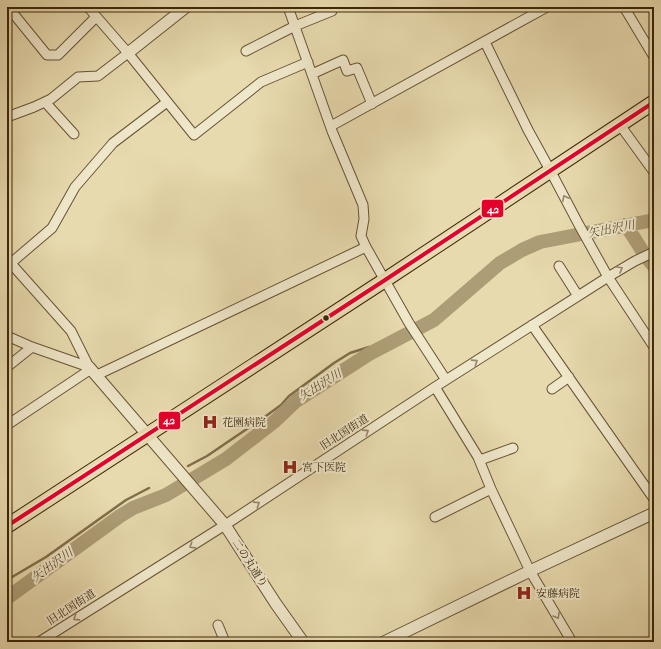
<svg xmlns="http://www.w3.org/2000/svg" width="661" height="649" viewBox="0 0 661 649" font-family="'IM FELL French Canon','Noto Serif JP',serif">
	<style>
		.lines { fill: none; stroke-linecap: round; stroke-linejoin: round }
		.stream { stroke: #806d4b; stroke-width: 2.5 }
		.river { stroke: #ad9d76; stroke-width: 14 }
		.minor-casing { stroke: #675333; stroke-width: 11 }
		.tertiary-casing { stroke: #675333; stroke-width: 13 }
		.trunk-casing { stroke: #3c260a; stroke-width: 16 }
		.minor { stroke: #efe7ca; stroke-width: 9 }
		.tertiary { stroke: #efe7ca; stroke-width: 11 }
		.trunk { stroke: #e7daae; stroke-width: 14 }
		.bus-1-casing { stroke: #efe7ca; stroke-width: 7 }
		.bus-1 { stroke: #e4002b; stroke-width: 4 }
		.oneway { stroke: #96866a }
		.bus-dot { fill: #3c260a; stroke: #efe7ca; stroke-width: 1.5 }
		.labels { text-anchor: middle; stroke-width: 4; stroke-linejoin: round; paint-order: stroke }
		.poi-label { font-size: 11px; fill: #3c260a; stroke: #efe7ca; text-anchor: start }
		.street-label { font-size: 11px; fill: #3c260a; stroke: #efe7ca }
		.water-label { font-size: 12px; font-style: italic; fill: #5e4a2a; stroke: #efe7ca }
		.line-badge { stroke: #efe7ca; stroke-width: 1.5 }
		.badge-label { font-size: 11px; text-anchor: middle; font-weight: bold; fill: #fff }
	</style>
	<rect width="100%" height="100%" fill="#e7daae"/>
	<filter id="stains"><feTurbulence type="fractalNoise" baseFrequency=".005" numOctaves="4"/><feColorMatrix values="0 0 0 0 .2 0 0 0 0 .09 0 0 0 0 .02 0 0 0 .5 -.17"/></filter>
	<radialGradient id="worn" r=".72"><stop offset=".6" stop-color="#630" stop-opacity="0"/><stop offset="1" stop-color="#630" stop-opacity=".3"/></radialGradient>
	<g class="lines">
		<!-- stream -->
		<path class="stream" d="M188,466l19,-10 59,-40 15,-11 8,-9 45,-33 16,-10 19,-6 8,3
			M7,580l39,-23 80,-57 23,-12"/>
		<!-- river -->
		<path class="river" d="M625,225c11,13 17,29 29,41
			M7,598l113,-82 13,-8 33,-13 60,-36 49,-38 21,-20 73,-47 65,-34 66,-57 22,-13 18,-8 114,-22"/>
		<!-- minor casing -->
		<g class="minor-casing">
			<path id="minor" d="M8,7l39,48h11l38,-38
				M88,7l40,46 66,82 67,-53 47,-20
				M288,7l44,124 31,74 1,14 -3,17 5,11 43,76 37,57
				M624,7l30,50
				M485,42l43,88 22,40 29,55 29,52 46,70
				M246,51l49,-25 37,-15
				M312,74l31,-14 4,11 10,-3 15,36
				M45,102l29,32
				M7,117l27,-10 17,-8 27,-22 20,-1 30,-23
				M620,125l34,47
				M331,126l216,-119
				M7,259l64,72 18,36
				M11,263l41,-35 23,-41 38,-44 54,-41
				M559,266l19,30
				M532,325l122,174
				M7,336l25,11 57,20
				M7,367l25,-20
				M97,375l269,-128
				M435,387l43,70 13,32 39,82 42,71
				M552,389l17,-12
				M7,425l84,-56
				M480,460l33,-12
				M435,517l56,-28
				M218,625l7,17
				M39,642l186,-117 210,-138 173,-110 27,-16 19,-9"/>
		</g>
		<!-- tertiary casing -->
		<g class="tertiary-casing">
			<path id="tertiary" d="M128,53l58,-46
				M89,367l136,158 51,79 27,38
				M384,642l146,-71 124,-58"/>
		</g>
		<!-- trunk casing -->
		<g class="trunk-casing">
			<path id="trunk" d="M7,526l378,-246 269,-178"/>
		</g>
		<!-- minor -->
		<use href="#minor" class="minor"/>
		<!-- tertiary -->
		<use href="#tertiary" class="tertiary"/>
		<!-- trunk -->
		<use href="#trunk" class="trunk"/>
		<!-- bus-1 casing -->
		<g class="bus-1-casing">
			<path id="bus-1" d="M7,526l378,-246 269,-178"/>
		</g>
		<!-- bus-1 -->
		<use href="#bus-1" class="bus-1"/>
	</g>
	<!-- one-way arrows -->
	<defs><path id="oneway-chevron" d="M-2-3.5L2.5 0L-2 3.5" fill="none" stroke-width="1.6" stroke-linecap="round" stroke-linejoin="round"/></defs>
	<g class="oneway">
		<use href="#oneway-chevron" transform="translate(565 198) rotate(-117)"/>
		<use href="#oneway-chevron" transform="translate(620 269) rotate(-30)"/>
		<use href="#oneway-chevron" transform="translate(475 362) rotate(-33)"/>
		<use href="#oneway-chevron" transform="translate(366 432) rotate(-33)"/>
		<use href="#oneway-chevron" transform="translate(257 504) rotate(-33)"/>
		<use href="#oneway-chevron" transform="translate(192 546) rotate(148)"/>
		<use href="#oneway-chevron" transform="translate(557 616) rotate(60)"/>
		<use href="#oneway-chevron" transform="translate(76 618) rotate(147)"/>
	</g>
	<!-- icons -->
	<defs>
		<g id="hospital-bare" transform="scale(1.2)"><path d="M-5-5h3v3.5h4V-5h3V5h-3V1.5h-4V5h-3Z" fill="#8f2418" stroke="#efe7ca" stroke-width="2.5" paint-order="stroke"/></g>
	</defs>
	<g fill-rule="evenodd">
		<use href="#hospital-bare" x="210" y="422"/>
		<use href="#hospital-bare" x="290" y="467"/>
		<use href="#hospital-bare" x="524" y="593"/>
	</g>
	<!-- markers -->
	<circle class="bus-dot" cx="326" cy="318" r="3.5"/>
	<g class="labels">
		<!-- poi labels -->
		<g class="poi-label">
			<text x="222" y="426">花園病院</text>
			<text x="302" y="471">宮下医院</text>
			<text x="536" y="597">安藤病院</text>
		</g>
		<!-- street labels -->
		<g class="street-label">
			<text transform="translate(344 432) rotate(-33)" y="4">旧北国街道</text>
			<text transform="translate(250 563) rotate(57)" y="4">二の丸通り</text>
			<text transform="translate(71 607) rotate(-33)" y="4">旧北国街道</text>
		</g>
		<!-- water labels -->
		<g class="water-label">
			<text transform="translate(611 229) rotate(-11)" y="4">矢出沢川</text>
			<text transform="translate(320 385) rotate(-32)" y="4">矢出沢川</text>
			<text transform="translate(52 565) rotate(-36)" y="4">矢出沢川</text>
		</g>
	</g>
	<g class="line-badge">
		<rect x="481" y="199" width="23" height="19" rx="4" fill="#e4002b"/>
		<rect x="158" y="411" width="23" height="19" rx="4" fill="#e4002b"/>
	</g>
	<g class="badge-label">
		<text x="493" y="213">42</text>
		<text x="169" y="424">42</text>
	</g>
	<!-- margin -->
	<rect width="661" height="649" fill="none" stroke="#e7daae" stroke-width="24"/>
	<rect x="8" y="8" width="645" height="633" fill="none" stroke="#3c260a" stroke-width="2"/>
	<rect x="12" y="12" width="637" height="625" fill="none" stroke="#3c260a"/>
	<rect width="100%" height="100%" filter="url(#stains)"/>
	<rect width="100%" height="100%" fill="url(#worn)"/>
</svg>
